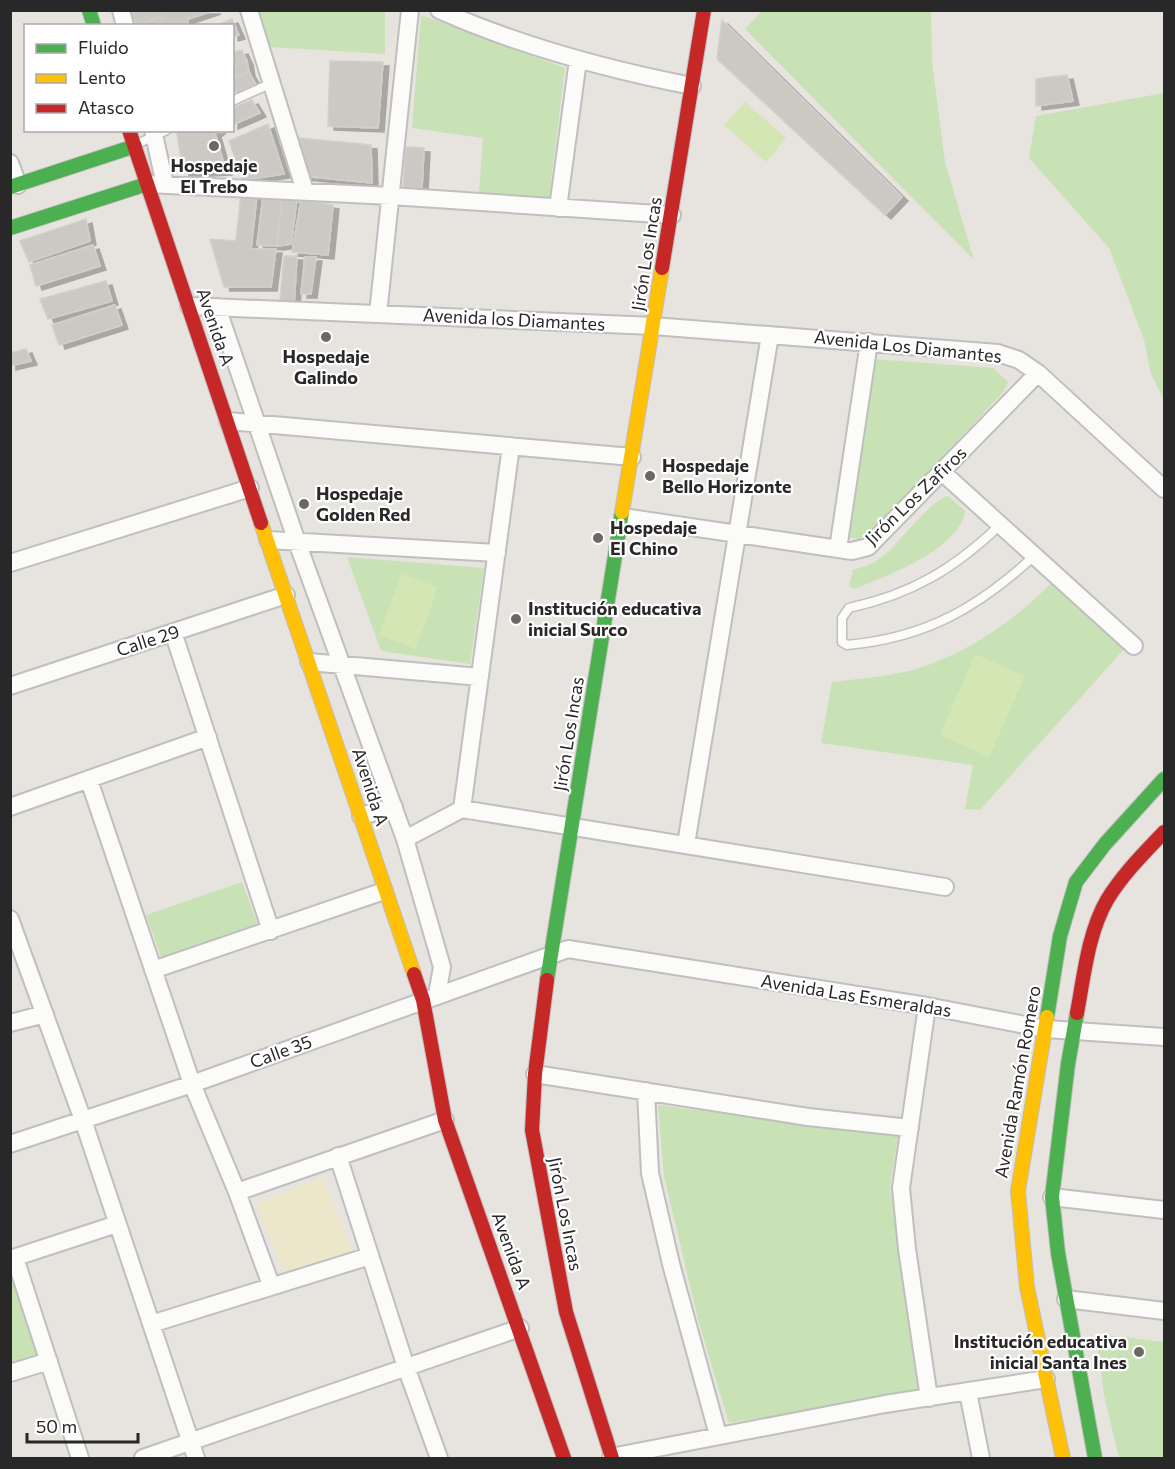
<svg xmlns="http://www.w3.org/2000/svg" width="1175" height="1469" viewBox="0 0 1175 1469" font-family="Commissioner,sans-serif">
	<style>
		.green { fill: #c8e2b6 }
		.sand { fill: #ece6cb }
		.pitch { fill: #d3e6b4 }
		.building { fill: #ccc9c5; stroke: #d2cfca; stroke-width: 1.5; filter: url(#shadow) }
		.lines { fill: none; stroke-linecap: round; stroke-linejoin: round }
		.lane-casing { stroke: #c0bfbf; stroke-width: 11 }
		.street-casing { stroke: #c0bfbf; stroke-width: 20 }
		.fast-casing { stroke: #c0bfbf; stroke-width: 16 }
		.slow-casing { stroke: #c0bfbf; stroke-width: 16 }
		.jam-casing { stroke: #c0bfbf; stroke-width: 16 }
		.lane { stroke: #fbfbfa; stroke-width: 8 }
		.street { stroke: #fbfbfa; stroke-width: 16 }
		.fast { stroke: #4caf50; stroke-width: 14 }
		.slow { stroke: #ffc107; stroke-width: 14 }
		.jam { stroke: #c62828; stroke-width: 14 }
		.poi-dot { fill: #6b6968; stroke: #fff; stroke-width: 2 }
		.labels { text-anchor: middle; stroke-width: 4.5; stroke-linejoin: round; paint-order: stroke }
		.poi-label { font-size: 18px; font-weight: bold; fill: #282828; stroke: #fff; text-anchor: start }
		.street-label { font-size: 18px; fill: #282828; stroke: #fff }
	</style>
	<defs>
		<filter id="shadow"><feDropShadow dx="6" dy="4" stdDeviation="0" flood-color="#0004"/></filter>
	</defs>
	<rect width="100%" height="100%" fill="#e7e3de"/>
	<!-- green -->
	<path class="green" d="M257,11h128v43l-115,-7z
		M762,11h169l1,51 13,100 29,98 -229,-231z
		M421,15l144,53 -16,130 -70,-5 4,-55 -71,-10z
		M1164,93v307l-13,-26 -7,-34 -35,-92 -80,-90 7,-42z
		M874,359l119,9 15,14 -4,9 -128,138 -17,10 -11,-2z
		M948,496l17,15c-5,38 -78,65 -111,78l-5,-3 4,-16c9,-3 18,-5 26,-11 19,-12 50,-59 69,-63z
		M347,557l137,11 -14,96 -89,-13z
		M1052,582l73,66 -145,162 -15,-1 8,-44 -152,-22 11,-61c26,-3 52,-5 77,-11 53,-14 106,-50 143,-89z
		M242,882l16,43 -96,34 -16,-44z
		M658,1105l240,31 -8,50 28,206 -189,31 -30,-100 -35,-147z
		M10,1268l31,87 -30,9z
		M1096,1334l68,8v116h-45l-15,-63z"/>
	<!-- sand -->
	<path class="sand" d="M323,1177l29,74 -67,22 -29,-69z"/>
	<!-- pitch -->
	<path class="pitch" d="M745,102l41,36 -20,24 -42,-37z
		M401,574l37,13 -22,62 -37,-14z
		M975,654l50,22 -36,81 -49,-22z"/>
	<!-- building -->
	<path class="building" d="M129,10h86l-27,9 -1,7h-23l-3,-10 -24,10z
		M161,16l3,10h-27z
		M232,19l7,16 -7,2v-11h-17z
		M722,20l180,177 -17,18 -168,-156z
		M242,50l5,11 -15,5v-13z
		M247,61l2,11 -17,6v-12z
		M330,61l53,1 -5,66 -50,-2z
		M249,72l7,13 -24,8v-15z
		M1067,75l6,26 -37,5v-27z
		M252,100l8,13 -28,12v-17z
		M268,124l16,50 -41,6 -14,-39z
		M183,130h36l-4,3 11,38 -43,2 -6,-40z
		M299,138l72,7 1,38 -70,-7z
		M406,147l18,1 -2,40 -19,-1z
		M241,193l16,2 -6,54h25l-5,38h-47l-14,-48 26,2z
		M263,197l19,2 -5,47 -20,-1z
		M282,199h15l-6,45 -14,2z
		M301,200l32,5 -5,50 -36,-3z
		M86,219l4,22 -61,21 -9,-21z
		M93,245l7,21 -64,20 -6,-21z
		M284,256h13l-3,49 -14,-4z
		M305,257h11l-5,37h-10z
		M106,281l6,20 -64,18 -8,-20z
		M115,305l7,20 -63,20 -7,-20z
		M26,349l5,12 -21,5v-13z"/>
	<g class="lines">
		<!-- lane casing -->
		<g class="lane-casing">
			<path id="lane" d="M232,101l40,-18
				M135,145l32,-15
				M1000,525c-46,44 -88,69 -151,83l-7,10v24l5,3c78,-7 131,-37 187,-89"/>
		</g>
		<!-- street casing -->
		<g class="street-casing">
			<path id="street" d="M121,10l4,16
				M249,10l56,181
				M439,10c81,36 166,59 253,76
				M153,130l12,55
				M10,163l8,22
				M147,184l244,12 281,19
				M558,208l20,-148
				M189,306l464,20 345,27 21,7 19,13 126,116
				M217,307l80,235 108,297 37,128 -5,28
				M378,314l32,-304
				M228,421l404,36
				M942,472l192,174
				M623,517l229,34 16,-4 170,-174
				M268,540l229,13
				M838,549l31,-207
				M10,563l240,-75
				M173,632l98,299
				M309,662l171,15
				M10,686l276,-91
				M89,780l103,304 45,108 34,93
				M10,807l198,-70
				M462,809l49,-363
				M361,816l33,-9
				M405,839l57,-30 483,78
				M686,844l84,-509
				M10,919l73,201 113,338
				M153,970l231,-79
				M927,1006l-26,182 6,61 22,149
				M10,1023l35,-9
				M535,1074l273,43 102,11
				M646,1091l4,82 21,91 47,171
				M10,1144l182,-60 376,-135 359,57 119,23 118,8
				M338,1156l68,211 33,91
				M237,1192l208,-72
				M1052,1197l112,13
				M15,1258l65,200
				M10,1259l107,-35
				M1066,1299l98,12
				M151,1324l219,-68
				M10,1373l39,-12
				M968,1392l13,66
				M611,1457l274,-53 161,-25
				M143,1458l377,-130"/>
		</g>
		<!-- fast casing -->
		<g class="fast-casing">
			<path id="fast" d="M89,10l5,16
				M10,187l125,-41
				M10,228l137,-44
				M547,980l75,-468
				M1077,1013l-9,51 -16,133 6,56 37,205
				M1047,1017l13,-81 16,-54 29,-38 59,-65"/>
		</g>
		<!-- slow casing -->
		<g class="slow-casing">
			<path id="slow" d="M622,512l40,-244
				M261,523l153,451
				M1047,1017l-29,174 9,96 36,171"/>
		</g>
		<!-- jam casing -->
		<g class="jam-casing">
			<path id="jam" d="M129,130l132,393
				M662,268l42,-258
				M414,974l9,26 22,120 119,338
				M547,980l-12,94 -3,56 34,182 46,146
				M1077,1013c7,-37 11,-80 30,-113 15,-25 37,-47 57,-68"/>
		</g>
		<!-- lane -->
		<use href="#lane" class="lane"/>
		<!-- street -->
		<use href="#street" class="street"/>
		<!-- fast -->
		<use href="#fast" class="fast"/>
		<!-- slow -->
		<use href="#slow" class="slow"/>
		<!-- jam -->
		<use href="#jam" class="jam"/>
	</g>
	<!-- markers -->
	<g class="poi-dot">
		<circle cx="214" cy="146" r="6"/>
		<circle cx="326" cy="337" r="6"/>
		<circle cx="650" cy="476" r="6"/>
		<circle cx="304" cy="504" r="6"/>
		<circle cx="598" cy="538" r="6"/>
		<circle cx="516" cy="619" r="6"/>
		<circle cx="1139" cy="1352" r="6"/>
	</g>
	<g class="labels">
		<!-- poi labels -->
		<g class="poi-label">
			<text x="214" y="172" text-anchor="middle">Hospedaje<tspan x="214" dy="21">El Trebo</tspan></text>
			<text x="326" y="363" text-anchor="middle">Hospedaje<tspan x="326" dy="21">Galindo</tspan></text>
			<text x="662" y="472">Hospedaje<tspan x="662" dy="21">Bello Horizonte</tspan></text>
			<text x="316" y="500">Hospedaje<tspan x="316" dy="21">Golden Red</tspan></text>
			<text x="610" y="534">Hospedaje<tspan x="610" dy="21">El Chino</tspan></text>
			<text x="528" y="615">Institución educativa<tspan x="528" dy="21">inicial Surco</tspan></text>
			<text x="1127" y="1348" text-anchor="end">Institución educativa<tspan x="1127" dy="21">inicial Santa Ines</tspan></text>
		</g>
		<!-- street labels -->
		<g class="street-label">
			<text transform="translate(647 254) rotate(-81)" y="6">Jirón Los Incas</text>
			<text transform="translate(514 320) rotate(3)" y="6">Avenida los Diamantes</text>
			<text transform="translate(215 327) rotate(71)" y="6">Avenida A</text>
			<text transform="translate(908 347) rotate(6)" y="6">Avenida Los Diamantes</text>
			<text transform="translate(916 496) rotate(-44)" y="6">Jirón Los Zafiros</text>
			<text transform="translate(148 641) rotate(-18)" y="6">Calle 29</text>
			<text transform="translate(569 734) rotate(-81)" y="6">Jirón Los Incas</text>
			<text transform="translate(370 787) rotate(72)" y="6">Avenida A</text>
			<text transform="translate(856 996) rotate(9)" y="6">Avenida Las Esmeraldas</text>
			<text transform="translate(281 1052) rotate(-20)" y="6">Calle 35</text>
			<text transform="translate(1018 1082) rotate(-80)" y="6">Avenida Ramón Romero</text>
			<text transform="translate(565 1214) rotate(79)" y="6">Jirón Los Incas</text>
			<text transform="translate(511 1251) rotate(70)" y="6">Avenida A</text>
		</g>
	</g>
	<!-- border -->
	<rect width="1175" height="1469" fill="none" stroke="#282828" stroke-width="24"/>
	<!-- legend -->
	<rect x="24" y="24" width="210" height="108" fill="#ffffff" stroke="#a9a9a9" stroke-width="1.5"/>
	<rect x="36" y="44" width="30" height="9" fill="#4caf50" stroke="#a9a9a9" stroke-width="1.5"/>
	<text x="78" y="54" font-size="18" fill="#282828">Fluido</text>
	<rect x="36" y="74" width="30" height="9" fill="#ffc107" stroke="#a9a9a9" stroke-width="1.5"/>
	<text x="78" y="84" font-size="18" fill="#282828">Lento</text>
	<rect x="36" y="104" width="30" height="9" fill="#c62828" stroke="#a9a9a9" stroke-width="1.5"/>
	<text x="78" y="114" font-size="18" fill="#282828">Atasco</text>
	<!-- scale -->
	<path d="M27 1433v9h111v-9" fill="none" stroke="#282828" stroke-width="3"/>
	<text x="36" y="1433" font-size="18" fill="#282828" stroke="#ffffff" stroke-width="4.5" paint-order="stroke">50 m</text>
</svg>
